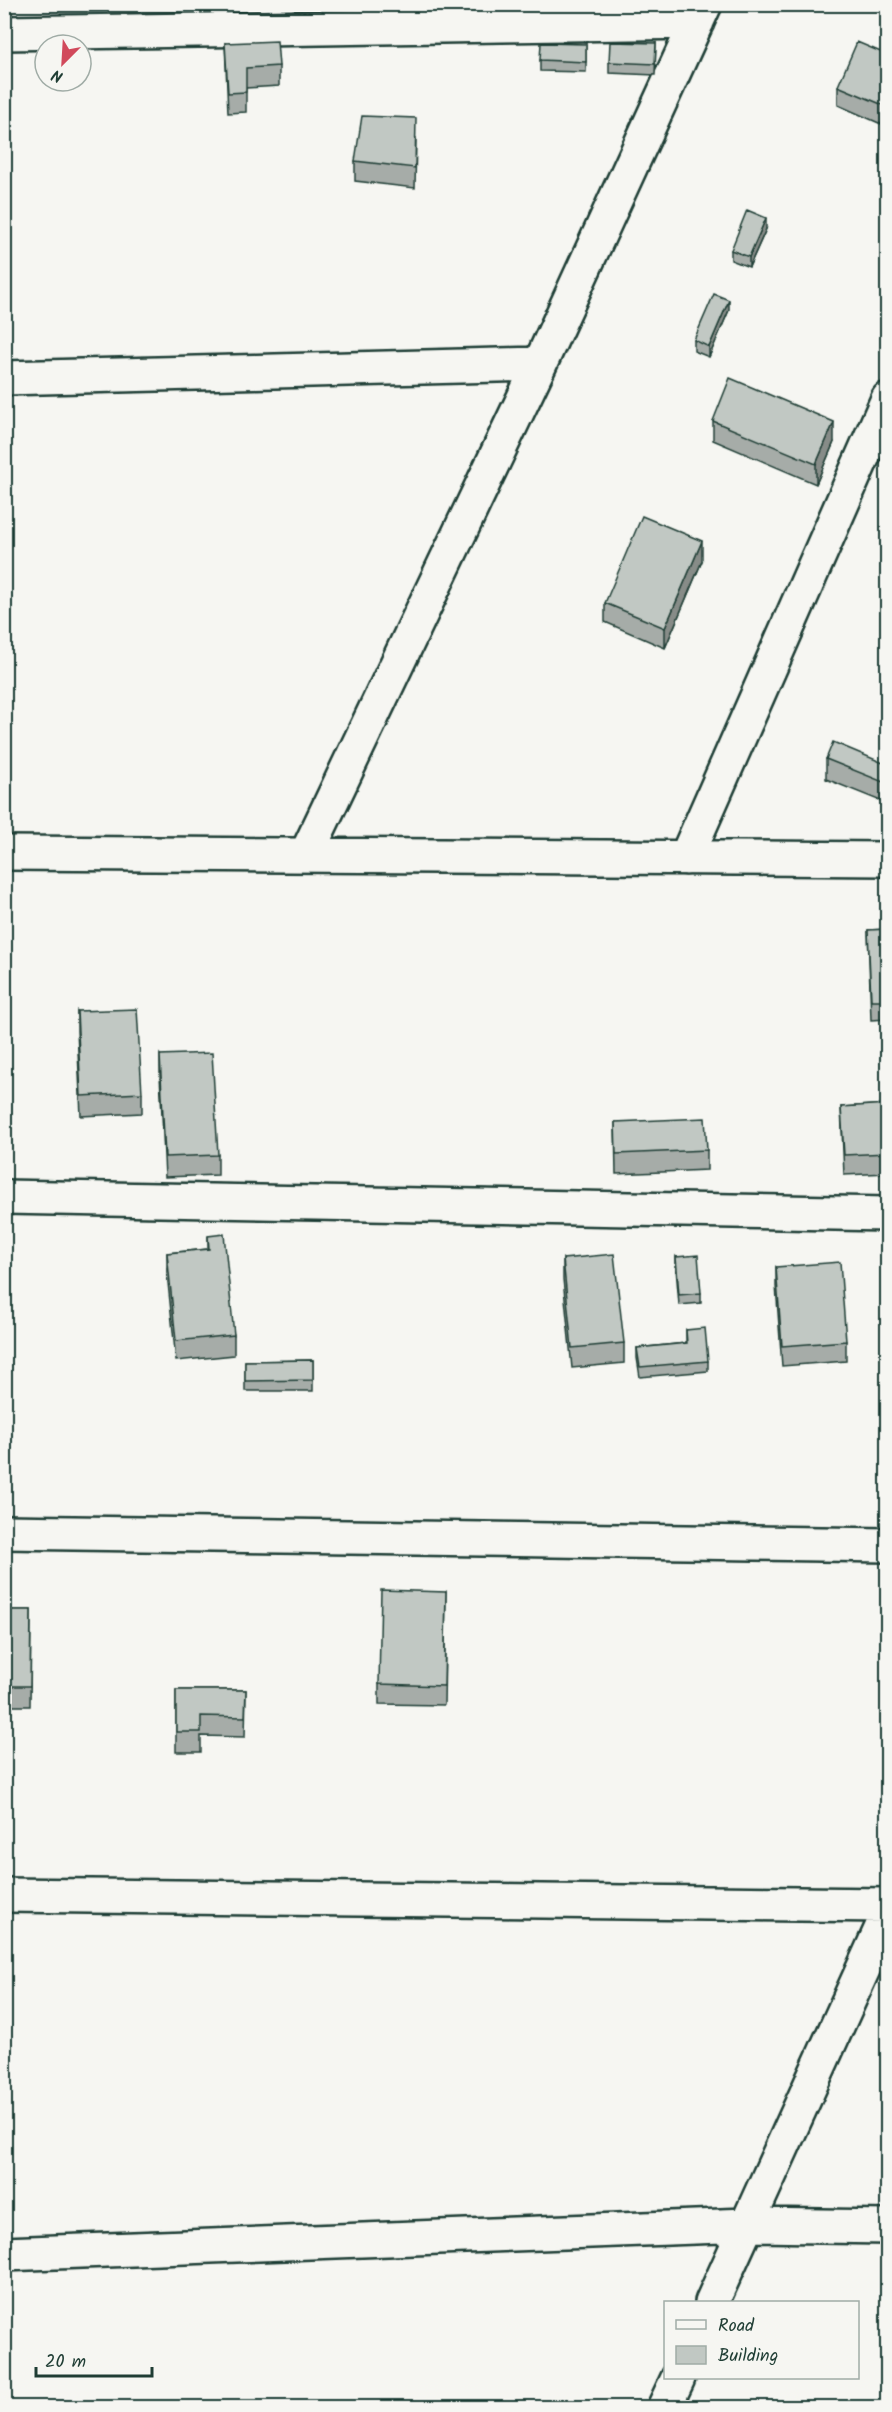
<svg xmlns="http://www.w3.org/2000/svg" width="892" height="2412" viewBox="0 0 892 2412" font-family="Kalam,sans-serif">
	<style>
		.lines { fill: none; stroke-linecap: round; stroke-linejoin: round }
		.minor-casing { stroke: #1f3d34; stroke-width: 38 }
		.minor { stroke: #f6f6f2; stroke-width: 33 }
		.wall { fill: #a6aca8; stroke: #1f3d34; stroke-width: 1.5 }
		.shaded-wall { fill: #878c88; stroke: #1f3d34; stroke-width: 1.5 }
		.building { fill: #c1c8c3; stroke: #1f3d34; stroke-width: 1.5 }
	</style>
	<rect width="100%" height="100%" fill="#f6f6f2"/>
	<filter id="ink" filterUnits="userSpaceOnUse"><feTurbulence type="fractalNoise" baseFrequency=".0167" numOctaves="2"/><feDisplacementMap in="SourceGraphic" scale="12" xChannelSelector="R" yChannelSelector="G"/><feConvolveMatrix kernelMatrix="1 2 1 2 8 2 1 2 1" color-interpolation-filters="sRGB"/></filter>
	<g filter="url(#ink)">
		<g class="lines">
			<!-- minor casing -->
			<g class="minor-casing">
				<path id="minor" d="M4,33l693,-11
					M4,378l536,-14
					M4,853l884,6
					M306,855l234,-491 165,-360
					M686,858l202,-459
					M4,1197l884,17
					M4,1532l884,13
					M4,1895l884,10
					M4,2254l743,-29 141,2
					M712,2302l176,-388
					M664,2408l14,-30"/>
			</g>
			<!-- minor -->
			<use href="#minor" class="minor"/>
		</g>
		<!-- wall -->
		<path class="wall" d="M225,43l54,23v20l-33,2v24l-18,1z
			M656,43l-1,32 -46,-2v-11z
			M586,44v28l-46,-1v-11z
			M888,55v72l-50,-22v-19z
			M416,138l-1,50 -60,-7v-20z
			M766,229l-17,38 -18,-7v-10z
			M729,310l-20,47 -15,-6v-11z
			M713,421l121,21 -18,42 -103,-44z
			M702,561l-37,87 -60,-26v-19z
			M826,759l62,6v39l-62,-25z
			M888,929v90l-17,1 -3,-90z
			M77,1011l65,82v20l-61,3 -4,-85z
			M160,1055l58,100v20l-53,2 -5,-102z
			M888,1104v69l-44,2 -3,-68z
			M615,1122l92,28v20l-91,4z
			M208,1236l26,99v20l-58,6 -9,-88v-20l41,-4z
			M676,1257l25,36v10l-22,2 -3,-37z
			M563,1259l61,84v20l-52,5 -9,-89z
			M776,1267l70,74v20l-64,5 -6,-80z
			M686,1330l22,31v10l-68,6 -3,-19v-10l49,-5z
			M313,1360v31h-68v-30z
			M446,1592l-2,113 -65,-1v-20z
			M4,1610h27l-1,96h-26z
			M176,1690h70l-1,47 -44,-1v16h-25z"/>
		<!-- shaded-wall -->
		<path class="shaded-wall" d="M766,218v11l-17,38v-10z
			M729,300v10l-20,47v-10z
			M834,422v20l-18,42v-20z
			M702,541v20l-37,87v-20z"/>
		<!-- building -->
		<path class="building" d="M277,41l2,25 -33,2v24l-18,1 -3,-50z
			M610,42l46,1 -1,21 -46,-2z
			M857,42l31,13v52l-50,-21z
			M541,43l45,1v18l-46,-2z
			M362,116l54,2 -1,50 -60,-7z
			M747,210l19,8 -17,39 -18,-7z
			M714,294l15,6 -20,47 -15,-7z
			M730,378l104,44 -18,42 -103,-43z
			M642,516l60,25 -37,87 -60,-25z
			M833,742l55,23v19l-62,-25z
			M888,929v71h-17l-3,-70z
			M137,1009l5,84 -61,3 -4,-85z
			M212,1053l6,102 -53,2 -5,-102z
			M888,1104v49l-44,2 -3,-48z
			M705,1118l2,32 -91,4 -1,-32z
			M224,1234l10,101 -58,6 -9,-88 42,-4 -1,-13z
			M614,1254l10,89 -52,5 -9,-89z
			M698,1255l3,38 -22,2 -3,-38z
			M840,1262l6,79 -64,5 -6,-79z
			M705,1328l3,33 -68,6 -3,-19 50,-5 -1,-13z
			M313,1360v20l-68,1v-20z
			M381,1590l65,2 -2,94 -65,-2z
			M4,1610h27l-1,76h-26z
			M176,1690h70l-1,27 -44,-1v16h-25z"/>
	</g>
	<!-- margin -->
	<rect width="892" height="2412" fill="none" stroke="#f6f6f2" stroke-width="24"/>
	<rect x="12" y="12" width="868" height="2388" fill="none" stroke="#1f3d34" stroke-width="2" filter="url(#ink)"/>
	<!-- legend -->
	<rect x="664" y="2301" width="195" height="78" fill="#f6f6f2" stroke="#a0aca6" stroke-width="1.5"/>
	<rect x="676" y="2320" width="30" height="9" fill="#f6f6f2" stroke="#a0aca6" stroke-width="1.5"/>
	<text x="718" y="2331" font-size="18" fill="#1f3d34">Road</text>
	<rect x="676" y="2346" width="30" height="18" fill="#c1c8c3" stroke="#a0aca6" stroke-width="1.5"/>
	<text x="718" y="2361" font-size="18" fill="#1f3d34">Building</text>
	<!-- north arrow -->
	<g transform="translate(63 63) rotate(204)"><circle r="28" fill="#f6f6f2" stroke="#a0aca6" stroke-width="1.5"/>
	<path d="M0-4.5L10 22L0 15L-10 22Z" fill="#d1495b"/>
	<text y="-9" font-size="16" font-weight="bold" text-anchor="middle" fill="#1f3d34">N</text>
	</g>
	<!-- scale -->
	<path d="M36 2367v9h116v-9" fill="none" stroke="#1f3d34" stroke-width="3"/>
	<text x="45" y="2367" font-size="18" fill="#1f3d34" stroke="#f6f6f2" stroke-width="4.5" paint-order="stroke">20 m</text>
</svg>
